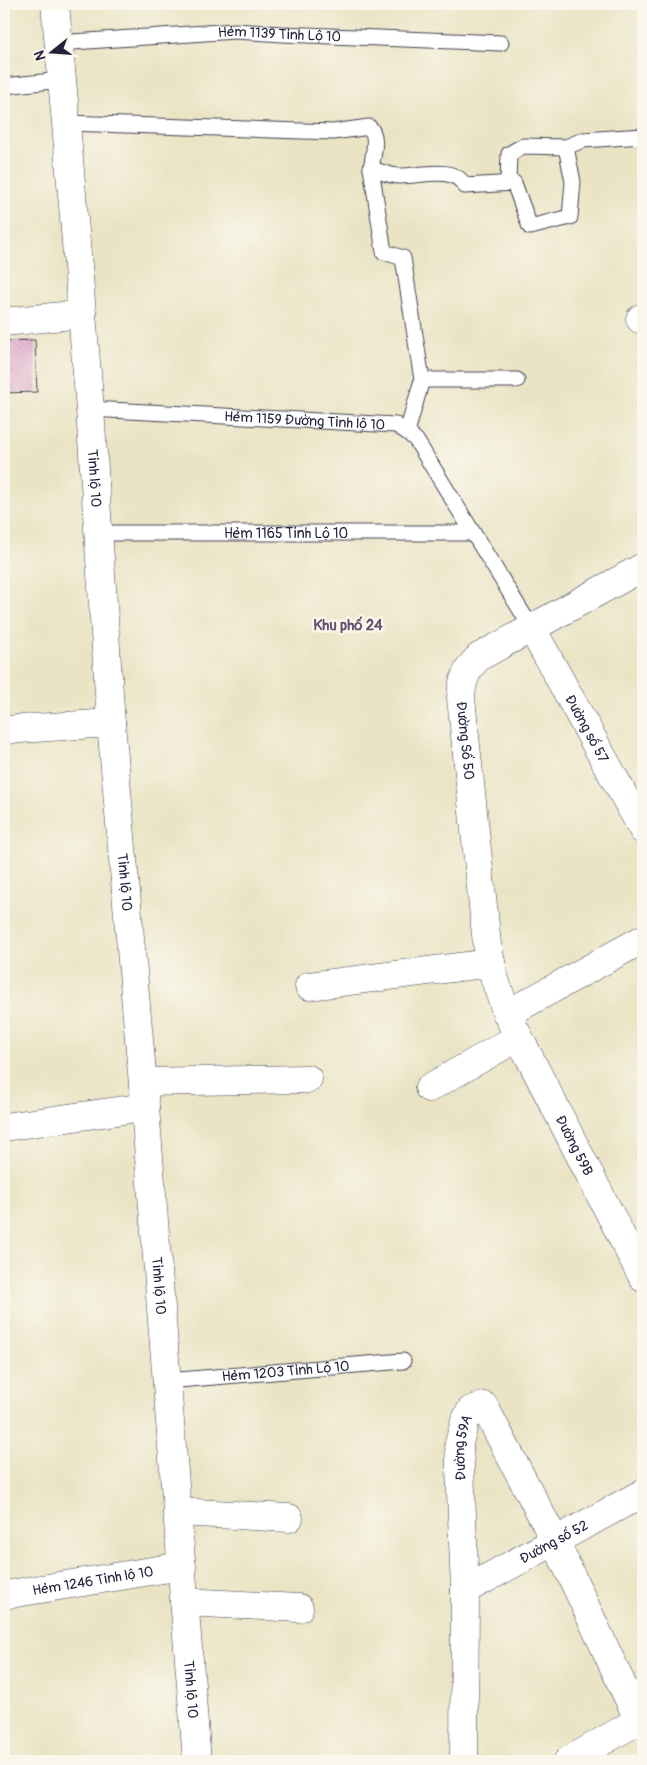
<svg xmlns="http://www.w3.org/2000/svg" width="647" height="1765" viewBox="0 0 647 1765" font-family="Pangolin,sans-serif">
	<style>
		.building { fill: url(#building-back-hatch) }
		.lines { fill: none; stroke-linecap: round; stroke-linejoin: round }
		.lane-casing { stroke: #403f50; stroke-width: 17 }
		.street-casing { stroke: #403f50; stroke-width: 29 }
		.primary-casing { stroke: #403f50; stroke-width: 29 }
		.lane { stroke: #fff; stroke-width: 15 }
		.street { stroke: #fff; stroke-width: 28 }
		.primary { stroke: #fff; stroke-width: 28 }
		.labels { text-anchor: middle; stroke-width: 5; stroke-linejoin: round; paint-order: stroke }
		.street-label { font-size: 14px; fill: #22223b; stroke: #fbf7ec }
		.neighbourhood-label { font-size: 15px; font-weight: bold; fill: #64516e; stroke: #fbf7ec }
	</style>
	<defs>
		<pattern id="building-back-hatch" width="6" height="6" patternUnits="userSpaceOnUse" patternTransform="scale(1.25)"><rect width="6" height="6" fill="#dfa8cc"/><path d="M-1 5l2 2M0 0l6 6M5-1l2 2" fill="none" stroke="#bf90b0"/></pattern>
	</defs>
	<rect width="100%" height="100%" fill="#fbf7ec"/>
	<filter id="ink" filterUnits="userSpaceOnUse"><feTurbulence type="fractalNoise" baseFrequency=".02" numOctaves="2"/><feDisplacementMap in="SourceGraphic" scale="10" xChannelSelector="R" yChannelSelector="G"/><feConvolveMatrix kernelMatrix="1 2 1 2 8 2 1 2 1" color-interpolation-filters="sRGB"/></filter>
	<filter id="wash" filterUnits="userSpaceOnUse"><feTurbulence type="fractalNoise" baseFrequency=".0096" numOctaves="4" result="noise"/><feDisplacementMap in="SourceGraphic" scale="20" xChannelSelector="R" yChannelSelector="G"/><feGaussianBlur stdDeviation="1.12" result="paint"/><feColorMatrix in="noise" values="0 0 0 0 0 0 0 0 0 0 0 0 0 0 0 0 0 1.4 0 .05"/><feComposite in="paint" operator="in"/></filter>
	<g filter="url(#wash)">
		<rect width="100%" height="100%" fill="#eae4c5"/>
		<g id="blocks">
			<!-- building -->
			<path class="building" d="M35,340l2,52 -33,1v-52z"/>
		</g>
	</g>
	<g filter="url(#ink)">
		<use href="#blocks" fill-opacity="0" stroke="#403f50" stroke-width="1"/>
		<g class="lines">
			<!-- lane casing -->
			<g class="lane-casing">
				<g id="lane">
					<path id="s1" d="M58,43l177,-12 47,3 219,9"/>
					<path d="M4,86l58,-6"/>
					<path d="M66,123l267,9 36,-5c10,8 4,29 2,41 9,4 17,7 27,8 21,1 55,-12 67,10l49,-3 16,44 40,-10 3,-35 -7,-35 17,-7 60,-4"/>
					<path d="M371,168l13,84 19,6 19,122 -15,52"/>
					<path d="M508,182l1,-28 14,-8 43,1"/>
					<path d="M422,380h95"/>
					<path id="s2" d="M90,409l306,16 11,7 9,8 115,187"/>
					<path id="s3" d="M98,533h375"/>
					<path id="s4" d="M167,1381l236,-20"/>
				</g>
			</g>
			<!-- street casing -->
			<g class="street-casing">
				<g id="street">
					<path d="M640,319l3,-2"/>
					<path d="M4,322l78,-8"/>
					<path id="s5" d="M643,567l-164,90c-13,13 -17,23 -18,41l26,246 8,36 12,34 136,264"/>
					<path id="s6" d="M531,627l112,203"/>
					<path d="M4,730l107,-7"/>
					<path d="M309,986l182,-23"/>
					<path d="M507,1014l136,-75"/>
					<path d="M143,1082l165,-3"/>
					<path d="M429,1088l90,-51"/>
					<path d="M4,1127l141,-20"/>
					<path d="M177,1512l112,6"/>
					<path id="s7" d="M465,1590l178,-97"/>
					<path id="s8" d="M4,1595l178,-29"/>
					<path d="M184,1602l115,6"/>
					<path id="s9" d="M464,1761l1,-171 -6,-147 6,-22 6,-11 13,-4 71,135 84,180"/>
					<path d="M568,1761l75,-43"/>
				</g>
			</g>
			<!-- primary casing -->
			<g class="primary-casing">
				<g id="primary">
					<path id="s10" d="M55,4l11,119 24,286 21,314 34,384 52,654"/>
				</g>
			</g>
			<!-- lane -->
			<use href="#lane" class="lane"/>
			<!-- street -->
			<use href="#street" class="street"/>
			<!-- primary -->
			<use href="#primary" class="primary"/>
		</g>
	</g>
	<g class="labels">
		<!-- street labels -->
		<g class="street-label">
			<text dy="5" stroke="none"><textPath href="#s1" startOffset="222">Hẻm 1139 Tỉnh Lộ 10</textPath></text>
			<text dy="5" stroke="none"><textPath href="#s2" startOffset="215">Hẻm 1159 Đường Tỉnh lộ 10</textPath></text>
			<text dy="5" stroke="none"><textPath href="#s10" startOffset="476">Tỉnh lộ 10</textPath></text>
			<text dy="5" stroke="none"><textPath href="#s3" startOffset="188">Hẻm 1165 Tỉnh Lộ 10</textPath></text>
			<text dy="5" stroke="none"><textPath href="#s6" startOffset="116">Đường số 57</textPath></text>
			<text dy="5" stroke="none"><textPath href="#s5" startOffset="276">Đường Số 50</textPath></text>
			<text dy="5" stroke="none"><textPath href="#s10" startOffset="881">Tỉnh lộ 10</textPath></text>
			<text dy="5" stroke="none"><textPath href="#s5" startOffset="701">Đường 59B</textPath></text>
			<text dy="5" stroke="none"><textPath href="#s10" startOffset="1286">Tỉnh lộ 10</textPath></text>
			<text dy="5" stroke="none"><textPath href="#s4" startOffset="119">Hẻm 1203 Tỉnh Lộ 10</textPath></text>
			<text dy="5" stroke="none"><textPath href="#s9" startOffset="314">Đường 59A</textPath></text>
			<text dy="5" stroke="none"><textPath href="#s7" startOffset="101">Đường số 52</textPath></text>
			<text dy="5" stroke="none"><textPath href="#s8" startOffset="90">Hẻm 1246 Tỉnh lộ 10</textPath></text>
			<text dy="5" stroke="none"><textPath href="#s10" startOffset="1691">Tỉnh lộ 10</textPath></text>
		</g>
		<!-- neighbourhood labels -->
		<g class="neighbourhood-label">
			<text x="348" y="630">Khu phố 24</text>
		</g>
	</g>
	<!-- margin -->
	<rect width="647" height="1765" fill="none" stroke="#fbf7ec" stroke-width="20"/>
	<!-- north arrow -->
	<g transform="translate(52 52) rotate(253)" stroke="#fbf7ec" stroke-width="4" paint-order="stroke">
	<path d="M0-4L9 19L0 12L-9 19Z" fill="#22223b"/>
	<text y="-8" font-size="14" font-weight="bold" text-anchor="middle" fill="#22223b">N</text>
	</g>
</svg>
